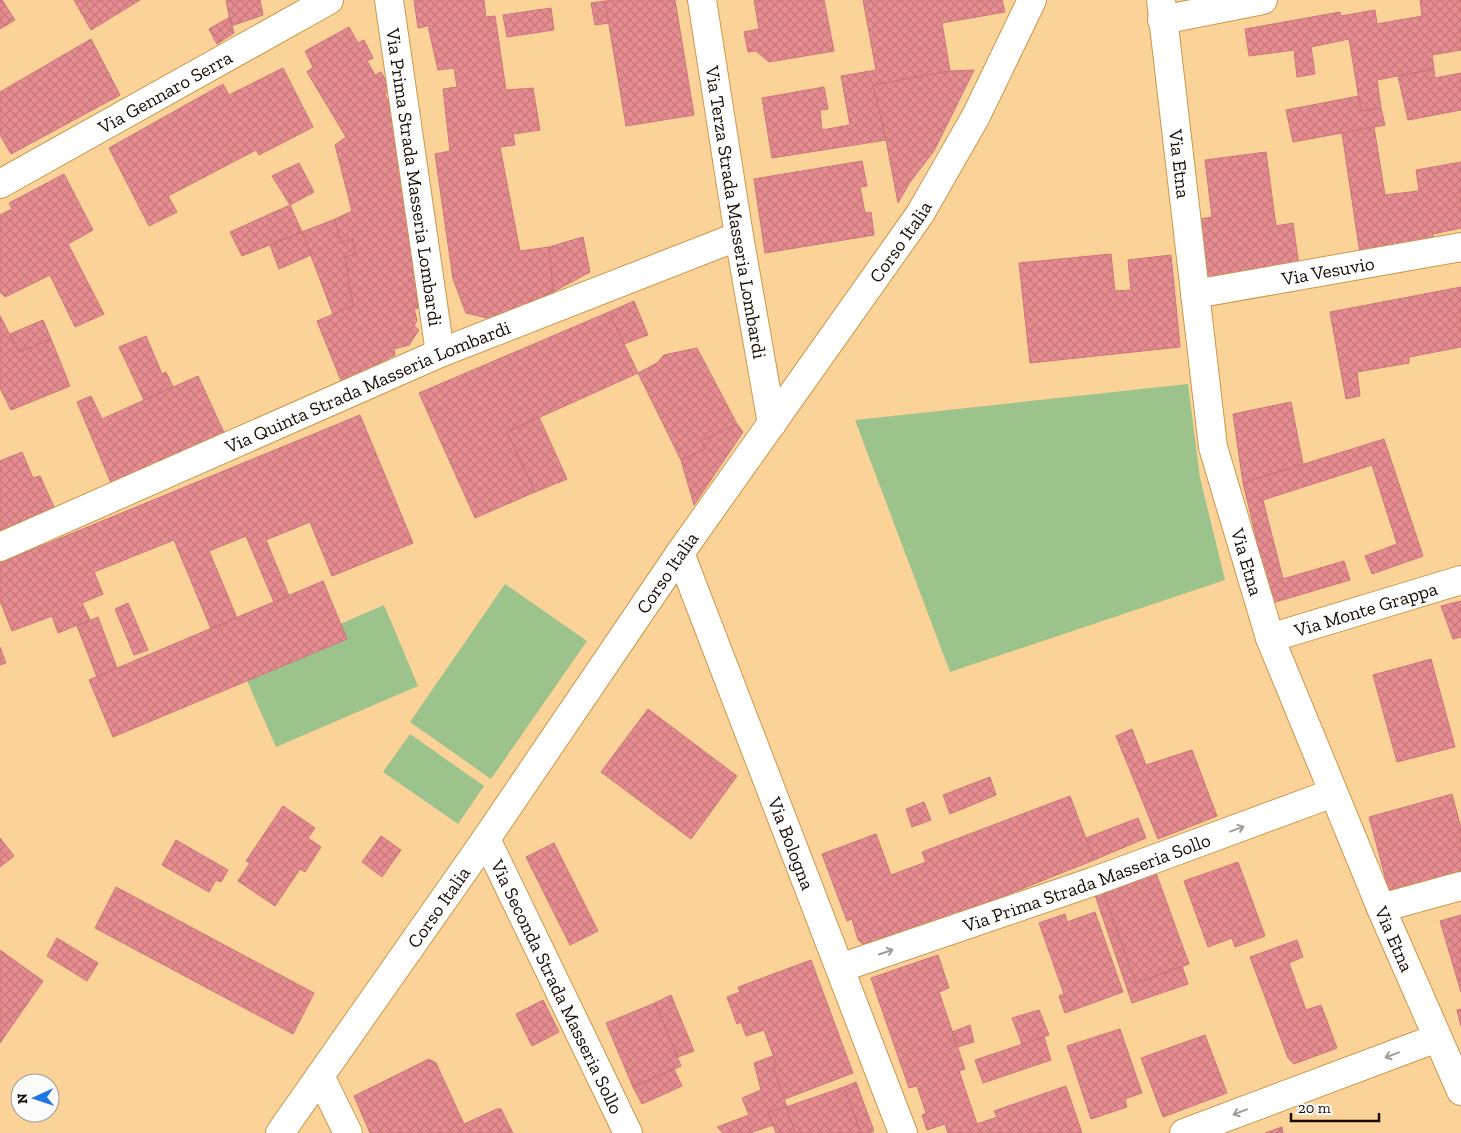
<svg xmlns="http://www.w3.org/2000/svg" width="1461" height="1133" viewBox="0 0 1461 1133" font-family="'Zilla Slab',serif">
	<style>
		.grass { fill: #9cc38b }
		.building { fill: url(#building-cross-hatch); stroke: #cd767b }
		.lines { fill: none; stroke-linecap: round; stroke-linejoin: round }
		.minor-casing { stroke: #c8984c; stroke-width: 30 }
		.minor { stroke: #fff; stroke-width: 28 }
		.oneway { stroke: #a39d99 }
		.labels { text-anchor: middle; stroke-width: 4; stroke-linejoin: round; paint-order: stroke }
		.street-label { font-size: 19px; fill: #180b00; stroke: #fbfbfb }
	</style>
	<defs>
		<pattern id="building-cross-hatch" width="8" height="8" patternUnits="userSpaceOnUse" patternTransform="scale(1.25)"><rect width="8" height="8" fill="#e78d92"/><path d="M0 0l8 8M0 8l8-8" fill="none" stroke="#c5787c"/></pattern>
	</defs>
	<rect width="100%" height="100%" fill="#fbd398"/>
	<!-- grass -->
	<path class="grass" d="M1188,384l12,94 25,102 -275,92 -95,-252z
		M505,584l82,57 -96,138 -81,-57z
		M384,605l34,81 -142,61 -35,-80z
		M410,734l74,52 -26,38 -75,-52z"/>
	<!-- building -->
	<path class="building" d="M0,0h2l13,20 -15,9z
		M74,0h66l-49,30z
		M226,0h34l3,15 -32,11z
		M414,0h70l2,17 9,-1 11,74 27,-2 7,42 -27,4 2,11 -15,2 20,104 29,-4 4,45 -61,27 -26,-6 -13,-34 -18,-125 15,-3 -7,-62 14,-2 -3,-19 -16,2 -10,-44 -10,2z
		M611,0h64l19,115 -68,11 -21,-125z
		M754,0h70l10,51 -65,11 -13,-11 -8,1 -4,-20 15,-3z
		M863,0h139l3,12 -63,11 8,48 -77,14 13,55 -114,18 -10,-60 62,-11 4,22 -8,1 2,20 28,-5 -9,-49 35,-6z
		M1420,0h41v50l-29,5 2,14 -57,11 4,28 -20,3 -12,-72 -38,8 4,27 -18,3 -3,-27 -45,6 -4,-27 95,-17 1,4 34,-6 2,14 45,-8z
		M605,1l4,22 -14,2 -4,-22z
		M551,8l3,22 -47,7 -4,-22z
		M230,17l4,16 -17,11 -8,-15z
		M349,27l9,16 6,-3 9,18 -6,3 8,14 6,-3 10,18 -6,4 7,17 30,183 -6,2 2,12 -4,1 3,11 -3,6 5,4 -10,15 -15,4 1,6 -16,8 2,3 -39,17 -25,-62 36,-15 -8,-49 10,-3 -2,-15 -13,3 -5,-23 17,-8 -17,-66 11,-8 -39,-65 6,-5 -8,-16z
		M91,39l29,56 -109,59 -11,-19v-43z
		M283,68l30,59 -54,28 -3,-5 -88,46 9,16 -28,14 -40,-78 114,-64 6,11z
		M1434,69l1,9 26,-5v37l-53,10 -10,-44z
		M974,70l-40,81 -24,31 -12,21 -12,-63 -13,-55 77,-14z
		M1359,96l2,15 20,-3 4,17 -92,17 -7,-32z
		M1374,127l11,68 34,-4 -3,-21 45,-8v66l-28,6 1,9 -74,11 -18,-121z
		M1266,152l10,74 17,-3 7,50 -94,10 -6,-64 12,-2 -7,-57z
		M862,161l5,25 -7,1 5,26 6,-1 3,23 -109,18 -11,-74z
		M299,163l15,29 -24,13 -18,-29z
		M64,174l29,56 -25,14 36,70 -29,13 -25,-52 -45,22 -5,-5v-77l12,-6 -3,-6z
		M290,205l12,27 -60,24 -12,-24z
		M335,219l5,23 13,-3 2,15 -10,3 8,49 -20,8 -31,-82z
		M302,232l9,23 -32,14 -9,-24z
		M583,237l7,35 -37,20 -4,-45z
		M1111,254l4,37 16,-1 -3,-30 43,-5 9,92 -150,16 -11,-100z
		M1461,287v60l-52,10v6l-52,9 3,24 -14,3 -16,-87z
		M634,301l14,34 -24,9 -15,-32z
		M609,312l29,61 -131,59 28,60 -60,26 -56,-125z
		M0,316l19,36 32,-13 19,47 -59,24 -11,-22z
		M43,320l8,19 -32,13 -9,-18z
		M146,336l16,38 4,-2 7,15 -29,13 -25,-53z
		M697,348l40,76 -36,17 4,8 -24,11 -43,-87 19,-10 7,-8z
		M198,376l28,61 -115,46 -34,-81 14,-6 11,23z
		M1291,402l12,62 -60,19 -10,-69z
		M360,415l53,128 -81,33 -22,-54 -44,18 23,56 -15,6 -28,-66 -37,15 28,67 -26,11 -37,-89 -80,32 9,22 -21,9 8,17 -32,13 -6,-17 -40,15 -12,-30v-38z
		M539,417l28,62 -32,13 -28,-60z
		M737,424l6,8 -49,73 -13,-45 24,-11 -4,-8z
		M1384,439l39,117 -51,18 -7,-18 32,-12 -25,-79 -109,35 20,79 61,-18 6,19 -78,23 -29,-120z
		M22,452l11,26 7,-2 14,31 -54,24v-70z
		M323,581l24,58 -234,98 -24,-57z
		M1461,601v36l-8,2 -12,-33z
		M128,603l20,47 -14,5 -19,-46z
		M98,617l19,51 -20,9 -20,-51z
		M0,647l6,16 -6,2z
		M1431,659l24,88 -58,15 -24,-87z
		M648,709l89,67 -46,63 -90,-67z
		M1132,729l14,36 46,-15 25,66 -59,23 -42,-103z
		M990,777l6,18 -46,19 -7,-19z
		M1452,794l9,34v43l-72,20 -20,-74z
		M1070,796l24,64 -208,83 -4,-5 -18,7 -6,-5 -6,-21 -5,2 -25,-67 54,-20 15,41 35,-13 -4,-10z
		M924,802l7,18 -19,7 -6,-18z
		M283,806l32,22 -7,10 13,9 -16,25 -5,-3 -25,37 -37,-25 12,-18 -4,-2z
		M1138,818l8,20 -52,22 -8,-22z
		M381,836l20,14 -19,27 -20,-15z
		M0,838l14,18 -14,11z
		M176,840l52,30 -7,12 -5,-2 -7,12 -47,-27z
		M554,843l44,88 -28,14 -44,-88z
		M1238,862l27,74 -30,11 -3,-9 -24,9 -24,-66z
		M1156,873l33,91 -53,19 -33,-91z
		M116,887l198,106 -21,41 -198,-106z
		M1103,892l33,91 46,-17 6,18 -56,19 -37,-108z
		M1095,912l28,80 -58,21 -6,-17 5,-2 -25,-71 26,-9 2,8z
		M1461,915v77l-21,-71z
		M57,938l41,25 -11,18 -40,-25z
		M1297,940l6,17 -14,6 17,47 15,-5 16,43 -43,16 -6,-6 -38,-101z
		M0,950l43,31 -43,62z
		M938,955l11,33 -10,4 26,77 -6,2 18,53 20,-7 -3,-6 72,-25 16,47h-134l-3,-9 -18,6 -5,-15 4,-2 -9,-27 -8,2 -38,-110z
		M811,960l42,113 -68,26 -12,-31 4,-2 -13,-36 -18,6 -5,-14 -4,2 -10,-27 13,-5 -2,-5z
		M671,995l23,56 -16,6 -23,-54z
		M543,1000l16,32 -27,14 -16,-32z
		M655,1003l26,63 -48,21 -27,-64z
		M1461,1009v17l-4,-16z
		M1039,1010l10,25 -27,9 -10,-26z
		M970,1025l4,17 -17,5 -5,-15z
		M1120,1029l22,64 -17,6 2,8 -36,12 -24,-73z
		M1205,1035l22,58 -64,24 -22,-59z
		M1044,1037l7,23 -68,23 -8,-23z
		M773,1056l4,10 -4,2 14,39 -19,5 5,13 -23,8h-27l-6,-6 32,-12 -7,-17 19,-8 -7,-27z
		M429,1059l7,4 28,61 33,-15h4l12,24h-143l-16,-37z
		M674,1069l8,17 -40,18 -9,-17z
		M856,1082l18,49 -5,2h-8l-17,-46z
		M844,1087l17,46h-66l-9,-26z
		M786,1107l9,26h-19l-8,-21z
		M1282,1127l1,6h-18z"/>
	<g class="lines">
		<!-- minor casing -->
		<g class="minor-casing">
			<g id="minor">
				<path id="s1" d="M389,0l51,353"/>
				<path id="s2" d="M702,0l37,236 33,188"/>
				<path id="s3" d="M1161,0l52,447 57,191 111,270 80,183"/>
				<path d="M1162,20l101,-20"/>
				<path id="s4" d="M0,184l329,-184"/>
				<path id="s5" d="M1195,294l266,-47"/>
				<path id="s6" d="M0,547l440,-194 299,-117"/>
				<path id="s7" d="M680,553l223,580"/>
				<path id="s8" d="M1270,638l191,-58"/>
				<path id="s9" d="M486,839l142,294"/>
				<path d="M1381,908l80,-22"/>
				<path id="s10" d="M840,968l252,-86 241,-89"/>
				<path d="M320,1076l28,57"/>
				<path id="s11" d="M280,1133l206,-294 194,-286 240,-339 56,-98 56,-116"/>
				<path d="M1184,1133l253,-95"/>
			</g>
		</g>
		<!-- minor -->
		<use href="#minor" class="minor"/>
	</g>
	<!-- one-way arrows -->
	<defs><path id="oneway-shaft" d="M-6 0H5M1.5-3L5.5 0L1.5 3" fill="none" stroke-width="1.6" stroke-linecap="round" stroke-linejoin="round" transform="scale(1.25)"/></defs>
	<g class="oneway">
		<use href="#oneway-shaft" transform="translate(1237 829) rotate(-20)"/>
		<use href="#oneway-shaft" transform="translate(886 952) rotate(-19)"/>
		<use href="#oneway-shaft" transform="translate(1392 1055) rotate(159)"/>
		<use href="#oneway-shaft" transform="translate(1240 1112) rotate(159)"/>
	</g>
	<g class="labels">
		<!-- street labels -->
		<g class="street-label">
			<text dy="7" stroke="none"><textPath href="#s4" startOffset="189">Via Gennaro Serra</textPath></text>
			<text dy="7" stroke="none"><textPath href="#s3" startOffset="165">Via Etna</textPath></text>
			<text dy="7" stroke="none"><textPath href="#s1" startOffset="179">Via Prima Strada Masseria Lombardi</textPath></text>
			<text dy="7" stroke="none"><textPath href="#s2" startOffset="215">Via Terza Strada Masseria Lombardi</textPath></text>
			<text dy="7" stroke="none"><textPath href="#s11" startOffset="1086">Corso Italia</textPath></text>
			<text dy="7" stroke="none"><textPath href="#s5" startOffset="135">Via Vesuvio</textPath></text>
			<text dy="7" stroke="none"><textPath href="#s6" startOffset="401">Via Quinta Strada Masseria Lombardi</textPath></text>
			<text dy="7" stroke="none"><textPath href="#s3" startOffset="570">Via Etna</textPath></text>
			<text dy="7" stroke="none"><textPath href="#s11" startOffset="681">Corso Italia</textPath></text>
			<text dy="7" stroke="none"><textPath href="#s8" startOffset="100">Via Monte Grappa</textPath></text>
			<text dy="7" stroke="none"><textPath href="#s7" startOffset="311">Via Bologna</textPath></text>
			<text dy="7" stroke="none"><textPath href="#s10" startOffset="261">Via Prima Strada Masseria Sollo</textPath></text>
			<text dy="7" stroke="none"><textPath href="#s11" startOffset="276">Corso Italia</textPath></text>
			<text dy="7" stroke="none"><textPath href="#s3" startOffset="975">Via Etna</textPath></text>
			<text dy="7" stroke="none"><textPath href="#s9" startOffset="164">Via Seconda Strada Masseria Sollo</textPath></text>
		</g>
	</g>
	<!-- north arrow -->
	<g transform="translate(35 1098) rotate(267)"><circle r="24" fill="#fbfbfb" stroke="#a09b97"/>
	<path d="M0-4L9 19L0 12L-9 19Z" fill="#1f76e0"/>
	<text y="-8" font-size="14" font-weight="bold" text-anchor="middle" fill="#180b00">N</text>
	</g>
	<!-- scale -->
	<path d="M1291 1113v8h88v-8" fill="none" stroke="#180b00" stroke-width="2.5"/>
	<text x="1298" y="1113" font-size="15" fill="#180b00" stroke="#fbfbfb" stroke-width="4" paint-order="stroke">20 m</text>
</svg>
